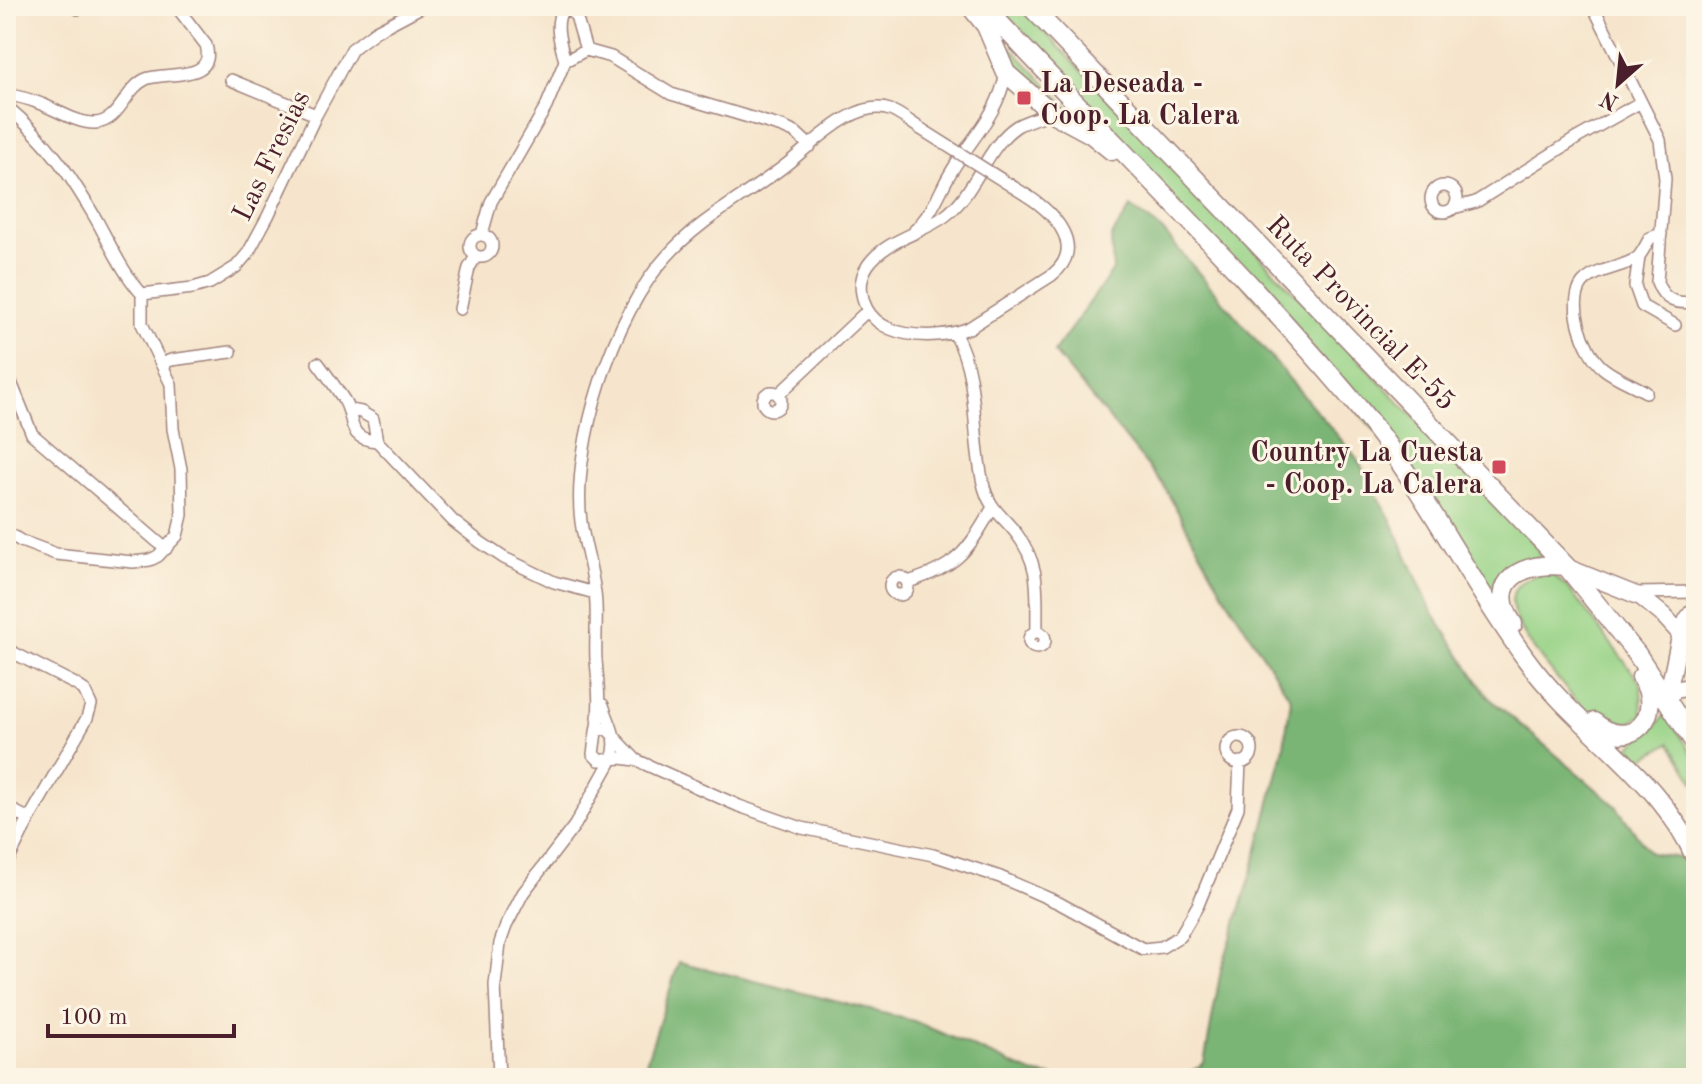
<svg xmlns="http://www.w3.org/2000/svg" width="1702" height="1084" viewBox="0 0 1702 1084" font-family="'Old Standard TT',serif">
	<style>
		.green { fill: #98d387; stroke: #717959; stroke-width: 2 }
		.forest { fill: #7ab574; stroke: #626a50; stroke-width: 2 }
		.lines { fill: none; stroke-linecap: round; stroke-linejoin: round }
		.street-casing { stroke: #a0827c; stroke-width: 14 }
		.secondary-casing { stroke: #a0827c; stroke-width: 19 }
		.primary-casing { stroke: #a0827c; stroke-width: 21 }
		.street { stroke: #fff; stroke-width: 11 }
		.secondary { stroke: #fff; stroke-width: 16 }
		.primary { stroke: #fff; stroke-width: 18 }
		.street-bridge-casing { stroke: #a0827c; stroke-width: 14; stroke-linecap: butt }
		.street-bridge { stroke: #fff; stroke-width: 11 }
		.poi-dot { fill: #d1495b; stroke: #fcf5e5; stroke-width: 3 }
		.labels { text-anchor: middle; stroke-width: 6; stroke-linejoin: round; paint-order: stroke }
		.poi-label { font-size: 28px; font-weight: bold; fill: #4a1f2b; stroke: #fcf5e5; text-anchor: start }
		.street-label { font-size: 28px; fill: #4a1f2b; stroke: #fcf5e5 }
	</style>
	<rect width="100%" height="100%" fill="#fcf5e5"/>
	<filter id="ink" filterUnits="userSpaceOnUse"><feTurbulence type="fractalNoise" baseFrequency=".0125" numOctaves="2"/><feDisplacementMap in="SourceGraphic" scale="16" xChannelSelector="R" yChannelSelector="G"/><feConvolveMatrix kernelMatrix="1 2 1 2 8 2 1 2 1" color-interpolation-filters="sRGB"/></filter>
	<filter id="wash" filterUnits="userSpaceOnUse"><feTurbulence type="fractalNoise" baseFrequency=".006" numOctaves="4" result="noise"/><feDisplacementMap in="SourceGraphic" scale="32" xChannelSelector="R" yChannelSelector="G"/><feGaussianBlur stdDeviation="1.8" result="paint"/><feColorMatrix in="noise" values="0 0 0 0 0 0 0 0 0 0 0 0 0 0 0 0 0 1.4 0 .05"/><feComposite in="paint" operator="in"/></filter>
	<g filter="url(#wash)">
		<rect width="100%" height="100%" fill="#f6e5cc"/>
		<!-- green -->
		<path class="green" d="M993,6h27l522,545 -2,5 -26,10 -19,28h-4l-68,-110z
			M1001,37l72,75 6,7 -17,-8 -50,-42 -13,-31z
			M1551,573l18,16 72,94 1,32 -19,12c-7,-2 -17,-2 -24,-5 -13,-7 -33,-33 -43,-45 -25,-31 -82,-96 -5,-104z
			M1666,714l30,45v26l-26,-42 -33,19 -12,-12 27,-20z"/>
		<!-- forest -->
		<path class="forest" d="M1131,207l31,23 194,227 35,63 41,92 56,85 128,109 34,47 36,6 10,21v198h-515l23,-15 17,-93 31,-98 31,-120 8,-53 -68,-106 -61,-110 -108,-131 59,-82 -2,-33z
			M679,962l235,59 118,52 30,5h-421z"/>
	</g>
	<g filter="url(#ink)">
		<g class="lines">
			<!-- street casing -->
			<g class="street-casing">
				<path id="street" d="M1593,6l67,134 5,39 -8,103c7,20 20,22 39,20
					M78,9l2,-3
					M565,61c-4,-16 -12,-37 -2,-52h5l8,7 10,34
					M231,80l85,35
					M6,94c10,2 20,4 30,8 18,6 41,22 59,21 25,-1 30,-35 51,-44 18,-8 71,4 60,-34l-30,-39
					M6,106c41,34 63,67 90,113 14,25 26,53 46,75
					M1431 199a13 13 0 1 1 26 0a13 13 0 1 1-26 0Z
					M1026,195c27,17 62,52 26,80l-83,53c-33,13 -100,13 -107,-34 -2,-10 0,-20 6,-29 17,-25 53,-31 77,-49 31,-23 41,-70 72,-90 11,-6 23,-9 35,-13
					M1453,208l23,-6 101,-64 64,-36
					M915,230c16,-17 20,-27 30,-47 20,-40 52,-63 61,-110
					M482,234l9,-32 55,-95 19,-46 21,-11 25,7 60,37 111,33 14,6 14,13
					M470 246a11 11 0 1 1 22 0a11 11 0 1 1-22 0Z
					M1639,257l-4,29 7,20 33,19
					M142,294l51,-6 17,-5 26,-16 12,-14 20,-37 48,-101 36,-66 24,-18 47,-25
					M460,309l9,-41 7,-12
					M955,334c25,46 16,99 28,149 6,26 18,31 33,50 26,34 20,59 21,99
					M318,363c9,12 18,25 26,37 12,19 1,39 33,41l76,80 27,21 24,16 50,24 41,11
					M162,364l9,-4 60,-8
					M6,370l26,64 134,115
					M1646,392c-14,-8 -31,-14 -43,-24 -19,-15 -39,-70 -17,-88 14,-12 36,-12 51,-22 5,-4 9,-14 13,-20l11,-4
					M763 401a9 9 0 1 1 18 0a9 9 0 1 1-18 0Z
					M778,395l89,-84
					M350,410l11,2 12,7 4,22
					M6,532l15,9 35,13 77,8 17,-2 8,-4 19,-20 5,-21 -1,-46 -8,-40 -2,-45 -29,-60v-30
					M890 586a9 9 0 1 1 18 0a9 9 0 1 1-18 0Z
					M908,582c50,-16 58,-29 84,-73
					M1635,593l61,-1
					M1029 640a8 8 0 1 1 16 0a8 8 0 1 1-16 0Z
					M6,649l69,35 9,6 7,15 -4,13 -58,101 -23,46
					M596,732c5,-24 2,-47 0,-72 -1,-18 1,-37 0,-55 -1,-28 -11,-56 -15,-83 -10,-77 33,-209 86,-266 34,-38 81,-61 120,-92 26,-20 69,-66 103,-54 11,4 21,13 31,19
					M1226 750a13 13 0 1 1 26 0a13 13 0 1 1-26 0Z
					M636,760l-15,-2 -22,2 -6,-6 3,-22 7,-4 5,2 28,30 103,46 63,22 131,27 67,22 59,26 84,46 19,-2 18,-11 18,-31 40,-97 2,-46
					M6,807l23,12
					M499,1078l-4,-93 5,-42 6,-17 17,-33 52,-68 37,-66c8,-20 -3,-35 -9,-54"/>
			</g>
			<!-- secondary casing -->
			<g class="secondary-casing">
				<path id="secondary" d="M1566,567l75,30 23,19 32,35
					M1665,697c13,-27 9,-70 31,-88
					M1665,697l11,-7 20,-5"/>
			</g>
			<!-- primary casing -->
			<g class="primary-casing">
				<path id="primary" d="M970,6l16,20 20,47 46,40 39,21 21,17
					M984,6c89,96 182,188 271,284 40,45 82,89 119,137 56,73 97,157 152,232 52,72 134,117 170,200
					M1030,6l536,560 71,88 59,91
					M1513,624c-29,-45 13,-63 53,-58
					M1594,722c37,32 72,-7 47,-45"/>
			</g>
			<!-- street -->
			<use href="#street" class="street"/>
			<!-- secondary -->
			<use href="#secondary" class="secondary"/>
			<!-- primary -->
			<use href="#primary" class="primary"/>
			<!-- street-bridge casing -->
			<g class="street-bridge-casing">
				<path id="street-bridge" d="M921,129l105,66"/>
			</g>
			<!-- street-bridge -->
			<use href="#street-bridge" class="street-bridge"/>
		</g>
	</g>
	<!-- markers -->
	<g class="poi-dot">
		<rect x="1016" y="90" width="16" height="16" rx="4"/>
		<rect x="1491" y="459" width="16" height="16" rx="4"/>
	</g>
	<g class="labels">
		<!-- poi labels -->
		<g class="poi-label">
			<text x="1040" y="92">La Deseada -<tspan x="1040" dy="32">Coop. La Calera</tspan></text>
			<text x="1483" y="461" text-anchor="end">Country La Cuesta<tspan x="1483" dy="32">- Coop. La Calera</tspan></text>
		</g>
		<!-- street labels -->
		<g class="street-label">
			<text transform="translate(270 155) rotate(-64)" y="10">Las Fresias</text>
			<text transform="translate(1362 312) rotate(46)" y="10">Ruta Provincial E-55</text>
		</g>
	</g>
	<!-- margin -->
	<rect width="1702" height="1084" fill="none" stroke="#fcf5e5" stroke-width="32"/>
	<!-- north arrow -->
	<g transform="translate(1618 84) rotate(207)" stroke="#fcf5e5" stroke-width="6" paint-order="stroke">
	<path d="M0-6L14 30L0 20L-14 30Z" fill="#4a1f2b"/>
	<text y="-12" font-size="22" font-weight="bold" text-anchor="middle" fill="#4a1f2b">N</text>
	</g>
	<!-- scale -->
	<path d="M48 1024v12h186v-12" fill="none" stroke="#4a1f2b" stroke-width="4"/>
	<text x="60" y="1024" font-size="24" fill="#4a1f2b" stroke="#fcf5e5" stroke-width="6" paint-order="stroke">100 m</text>
</svg>
